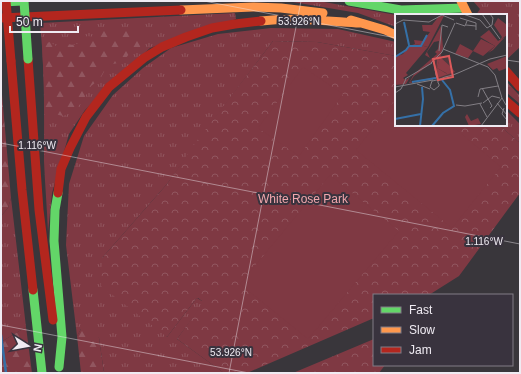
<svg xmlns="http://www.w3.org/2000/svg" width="521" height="374" viewBox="0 0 521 374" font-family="Arial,sans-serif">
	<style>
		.grass { fill: url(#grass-tufts) }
		.forest { fill: url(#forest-firs) }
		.park { fill: url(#park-crowns) }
		.pitch { fill: #7f3943 }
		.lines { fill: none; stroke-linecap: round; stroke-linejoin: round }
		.stream { stroke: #3570a7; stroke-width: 2.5 }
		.fast { stroke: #63d668; stroke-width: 9 }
		.slow { stroke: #ff974d; stroke-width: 9 }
		.jam { stroke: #b3261e; stroke-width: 9 }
		.fast-bridge { stroke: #63d668; stroke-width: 9 }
		.jam-bridge { stroke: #b3261e; stroke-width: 9 }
		.ticks { fill: none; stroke: #efebf2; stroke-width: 1; stroke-opacity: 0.45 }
		.labels { text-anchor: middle; stroke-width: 4; stroke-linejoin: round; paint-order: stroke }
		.park-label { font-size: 12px; fill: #f1a7ad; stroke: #39333e }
		.inset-river { fill: none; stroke: #3570a7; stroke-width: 2 }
		.inset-road { fill: none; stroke: #827e84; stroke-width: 1 }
		.view { fill: #dc595a; fill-opacity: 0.15; stroke: #dc595a; stroke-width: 2 }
		.inset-edge { fill: none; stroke: #efebf2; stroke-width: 2 }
		.ticks-label { font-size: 10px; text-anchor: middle; fill: #efebf2; stroke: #39333e; stroke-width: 4; stroke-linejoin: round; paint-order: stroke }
	</style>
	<defs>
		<pattern id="grass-tufts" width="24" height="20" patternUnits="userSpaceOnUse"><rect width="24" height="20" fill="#7f3943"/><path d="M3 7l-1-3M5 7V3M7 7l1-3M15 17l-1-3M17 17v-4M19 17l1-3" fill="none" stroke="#91565f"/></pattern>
		<pattern id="forest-firs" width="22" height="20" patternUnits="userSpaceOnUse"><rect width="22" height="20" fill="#7f3943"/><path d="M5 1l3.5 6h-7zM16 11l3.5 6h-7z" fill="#91565f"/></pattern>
		<pattern id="park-crowns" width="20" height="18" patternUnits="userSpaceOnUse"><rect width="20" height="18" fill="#7f3943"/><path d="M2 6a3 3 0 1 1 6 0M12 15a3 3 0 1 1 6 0" fill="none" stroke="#91565f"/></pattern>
	</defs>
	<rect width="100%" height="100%" fill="#39363b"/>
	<!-- grass -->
	<path class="grass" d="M287,1h26l11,1 72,13v12l-38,-14z
		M473,1h47v46l-14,13v-45h-30l4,-6z
		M235,13l1,6 -86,29 -65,62 -16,24 -17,59 -4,39c-1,-24 -3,-47 -4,-71 0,-46 1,-92 -4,-138z
		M271,28l67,1 58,13v14l-79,-14 -44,-1 -67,89 -39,54 -65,74 65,79 29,-38 1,-1 5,3 1,3 -26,35 47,34h-120l-5,-35 -18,-9 -4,7 -11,-91 3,-61 15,-48 29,-41 30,-27 28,-20 47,-14z
		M506,81l14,15v8l-14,-12z
		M506,110l14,14v19l-21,-18h7z
		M11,198l15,129 -25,15v-126l7,-8z"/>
	<!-- forest -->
	<path class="forest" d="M126,27l9,3 8,4 1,6 -5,9 -10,5 -6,8 -10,2 -8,6 -5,9 -9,7 -8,14 -8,11 -12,5 -12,-3 -6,-6 -3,-63 8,-2 6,4 4,-4c15,4 15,5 27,-6l8,1 8,-6h10z
		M1,83l10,115 -3,10 -7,8z
		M87,325l7,7 5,6 5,35h-23l-4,-37 4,-7z
		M26,327l6,46h-31v-31z"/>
	<!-- park -->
	<path class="park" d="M273,41l44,1 79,14v69h103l21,18v50l-61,83 -27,17 -4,2h-54v23l-127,55h-23l-47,-34 25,-35v-3l-4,-3 -2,1 -29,38 -66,-51 1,-28 65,-74 29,-42z
		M374,339v26h11l-6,8h-86z"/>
	<!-- pitch -->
	<path class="pitch" d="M303,67l40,27 -44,62 -41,-28z
		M396,99v26h55l50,42 -49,61 -96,-78z
		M330,175l69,56 -91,108 -68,-55z"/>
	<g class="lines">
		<!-- stream -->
		<path class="stream" d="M1,335l5,38"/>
		<!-- fast -->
		<path class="fast" d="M349,1l52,9 63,-2
			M1,2l22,-1
			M58,193l-3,17 -1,31 8,96 -3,30
			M33,290l9,83"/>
		<!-- slow -->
		<path class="slow" d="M461,1l7,14
			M181,10l72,-3 28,1 42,5
			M351,20l34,10 11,5
			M261,21c33,-4 66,0 99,2"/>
		<!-- jam -->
		<path class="jam" d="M1,18l180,-8
			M28,59l11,151 14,110
			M11,61l11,129 11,100
			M506,71l14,16
			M506,101l14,12
			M58,193l3,-24 9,-21 16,-31 23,-30 35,-29 18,-11 24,-10 26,-9 23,-4 26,-3"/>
		<!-- fast-bridge -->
		<path class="fast-bridge" d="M24,1l4,58"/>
		<!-- jam-bridge -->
		<path class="jam-bridge" d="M6,1l5,60"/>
	</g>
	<!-- ticks -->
	<path class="ticks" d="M204,1l192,37M506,60l14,2M1,143l519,101M1,325l248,48M229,373l72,-372"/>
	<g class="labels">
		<!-- park labels -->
		<g class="park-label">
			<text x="303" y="203">White Rose Park</text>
		</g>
	</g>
	<!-- overview -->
	<g transform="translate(395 14)">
		<rect width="112" height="112" fill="#39363b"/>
		<path d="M44,2h5l-16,31 -13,-3 -1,-4 9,1 7,-9 -7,-1 -1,-6h10zM46,12l2,22 -6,20 10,6 -3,-6 6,2 1,-3 4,5 -18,6 -28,5 5,-9 23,-20 -2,-2 3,-3 1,-8 -5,1 -7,10 3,6 -5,-3zM42,45l-1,18 -26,5 4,-6zM94,16l9,11 7,-4 -12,13 -5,3 7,-7 -15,-9zM112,42v12l-5,2 -3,1 -2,-3 -4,2 -6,-6zM0,59h11l2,2 -5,3 3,2 4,-3 -4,7 -11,1z" fill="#7f3943" fill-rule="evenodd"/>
		<path d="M103,4l9,7v10l-7,5 2,-3 -8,-12z" fill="#7f3943"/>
		<path d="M86,25l14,7 -12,10 -10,-5 -5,7 -13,-4 5,-10 13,7zM20,30l13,3 -22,26h-11v-16l8,-3 6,-8zM45,43l11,10 -3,7 -11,-6zM72,100l4,7 7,-3 3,6 -12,2 -4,-9z" fill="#7f3943"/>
		<path class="inset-river" d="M9,8l5,23M0,43l11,-7 3,-4h12l6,-11M17,68l24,-4M0,105l26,-5M25,112l3,-27 -1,-12M37,112l11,-13 11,-7 -4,-16 -8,-10"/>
		<path class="inset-road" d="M68,0l17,6 7,8 5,-3 1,-7 -3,-4M87,0l18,25M65,4l16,5v3M61,9l9,3 2,-5M0,10l8,-4 26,2 13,-7 12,5M71,11l10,1v4M48,35l45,18 7,8 7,23 4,7M44,37l3,-26 6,2M39,47l1,8 1,6 2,6v2l1,1v2l-5,4 -4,-3 2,-6 5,-1 3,-1 5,-2 8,-2 5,-2 32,-14 17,-4M36,49l11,-11 13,-29M10,65l27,-16M22,70l13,5M0,73l38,-7M87,74l10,18 -2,2M0,79l6,-4 5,-10M83,83l2,-8 18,-3M88,89l9,-7 8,2M102,89l10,12M85,90l7,13M61,91l9,1 17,-3M109,94l-2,6 5,6M86,112l21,-28"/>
		<path class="view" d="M54,42l4,21 -15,3 -5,-21z"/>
		<rect width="112" height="112" class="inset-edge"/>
	</g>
	<g class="ticks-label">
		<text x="299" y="25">53.926°N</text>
		<text x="37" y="149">1.116°W</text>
		<text x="484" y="245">1.116°W</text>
		<text x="231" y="356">53.926°N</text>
	</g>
	<!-- border -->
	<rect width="521" height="374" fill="none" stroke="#efebf2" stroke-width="4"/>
	<!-- legend -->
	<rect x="373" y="294" width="140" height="72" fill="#39333e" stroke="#827d86"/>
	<rect x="381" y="307" width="20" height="6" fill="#63d668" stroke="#827d86"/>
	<text x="409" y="314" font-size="12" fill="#efebf2">Fast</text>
	<rect x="381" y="327" width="20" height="6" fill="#ff974d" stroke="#827d86"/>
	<text x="409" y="334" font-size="12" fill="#efebf2">Slow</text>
	<rect x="381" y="347" width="20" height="6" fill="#b3261e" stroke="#827d86"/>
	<text x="409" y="354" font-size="12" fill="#efebf2">Jam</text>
	<!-- north arrow -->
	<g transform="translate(28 346) rotate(101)" stroke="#39333e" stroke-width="3" paint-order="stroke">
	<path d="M0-3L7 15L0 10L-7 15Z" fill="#efebf2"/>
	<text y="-6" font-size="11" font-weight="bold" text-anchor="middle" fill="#efebf2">N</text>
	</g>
	<!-- scale -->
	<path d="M10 26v6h68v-6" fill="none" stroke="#efebf2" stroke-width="2"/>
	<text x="16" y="26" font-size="12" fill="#efebf2" stroke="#39333e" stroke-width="3" paint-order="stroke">50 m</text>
</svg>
